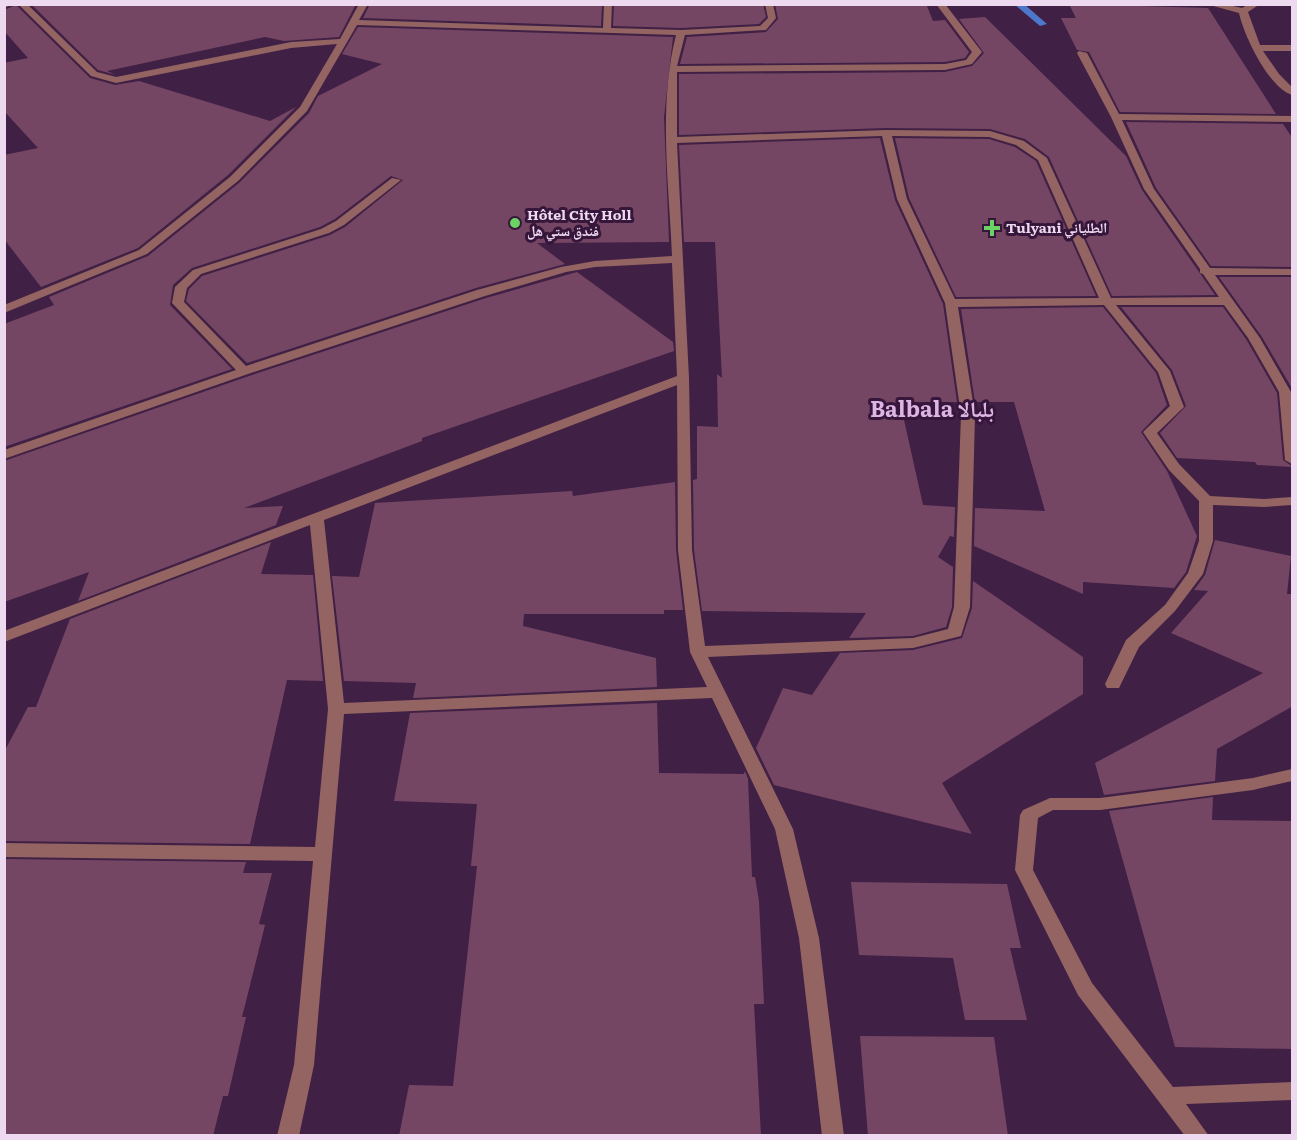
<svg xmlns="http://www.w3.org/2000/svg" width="1297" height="1140" viewBox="0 0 1297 1140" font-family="Literata,'Noto Naskh Arabic',serif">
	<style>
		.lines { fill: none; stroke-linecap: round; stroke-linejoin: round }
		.stream { fill: #4c77ca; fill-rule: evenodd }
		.building { fill: #754664 }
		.minor { fill: #946462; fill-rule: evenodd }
		.poi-dot { fill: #6bd363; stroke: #36163b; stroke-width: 2 }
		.labels { text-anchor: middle; stroke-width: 6; stroke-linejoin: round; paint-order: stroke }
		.far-poi-label { font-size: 14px; font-weight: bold; fill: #edd9f0; stroke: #36163b; text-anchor: start }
		.district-label { font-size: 22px; font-weight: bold; fill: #ddb5e3; stroke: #36163b }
	</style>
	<rect width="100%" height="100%" fill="#412046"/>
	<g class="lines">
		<!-- stream -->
		<path class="stream" d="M1014,4h10l23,20 -7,2z"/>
	</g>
	<!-- building -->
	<path class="building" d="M31,4h325l-17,33 -55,4 -19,-4 -158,34 9,4 -18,-5z
		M370,4h232l-1,22 -238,-8z
		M614,4h149l3,13 -7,7 -78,4 -68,-2z
		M775,4l152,2 6,15 12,-1 24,32 -4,6 -20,4 -265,2 7,-27 79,-5 12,-13z
		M1069,4l139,4 68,106 -156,-2 -31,-60 -12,-2 -16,-32h15z
		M16,5l74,73 25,7 24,-4 131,40 26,-14 -68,68 -90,73 -97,39 -37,-48v-84l34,-7 -34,-37v-48l24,-5 -24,-27v-21z
		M985,17l141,139 16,34 73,105 -103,1 -63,-139 -24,-18 -35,-10 -104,-1 -207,7v-61l266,-2 27,-6 12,-13 -25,-34z
		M358,27l315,10 -9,80 5,125 -132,1 28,21 -89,24 -229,75 -61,-62 3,-12 13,-13 128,-41 15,-8 58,-47 -12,-4 -56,43 -15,8 -128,41 -19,17 -3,20 62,64 -228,78v-123l50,-19 -5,-8 99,-41 91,-73 70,-70 9,-17 64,-32 -40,-10z
		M1126,122l157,2 10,15v128l-82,-1 -55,-78z
		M880,138l15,62 48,104 14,98h-57l23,103 32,2 -1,30 -4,-1 -12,21 15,10 -1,40 -6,20 -33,9 -64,2 17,-25 -164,-2 -8,-61 -1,-70 4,-1v-53l21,1 -1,-53 5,4 -7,-136h-31l-5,-97z
		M895,138l94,1 26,8 21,14 60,135 -140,1 -47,-99z
		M577,272l96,70 1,9 -252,87v3l-178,67 39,-2 -7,19 -198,76 11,-29 -85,30v-141l245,-85 237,-78z
		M1219,277h74v113l-31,-53z
		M1103,307l53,66 11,32 -26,27 26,39 30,65 -11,36 -12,16 -91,-6v12l-109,-48 1,-38 70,3 -31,-109h-39l-14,-93z
		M1121,307h102l23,32 31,54 6,67 10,7 -36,-2 -2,-3 -78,-4 -17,-25 26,-27 -14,-36z
		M675,482l1,68 7,60h-19v4h-140l-1,12 133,32 1,29 -244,11 3,-15 -72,-2 -12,-105 27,1 16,-74 197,-12 1,5z
		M1215,540l76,16 -4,38h6v112l-76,43 -2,32 -111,14 -9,-32 168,-90 -92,-40 37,-42 -14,-1 11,-15z
		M271,542l-10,32 52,1 10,106 -36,-1 -37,164 -246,-3v-89l24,-45h8l34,-88z
		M973,581l110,76v37l-141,89 30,51 -198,-49 -18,-37 27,-60 29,7 28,-42 73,-3 49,-12 10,-30z
		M657,703l2,70 85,1 1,-3 3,8 4,98h3l4,24 5,103h-10l7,132h-362l10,-51 44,1 24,-220h-6l6,-62 -83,-3 16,-88z
		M1213,797l-1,23 81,1v228l-118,-2 -66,-236z
		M4,859l242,3 -3,11h29l-13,51 6,1 -23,92h4l-18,79h-5l-10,40h-209z
		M851,882l156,2 14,64h-11l17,72h-62l-12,-62 -94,-3z
		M860,1036l134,1 14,99h-140z"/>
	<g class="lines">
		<!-- minor -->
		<path class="minor" d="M4,4h10l-10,4z
			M18,4h9l70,68 19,5 175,-35 49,-3 19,-35h9l-9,16 244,8 1,-24h8l-1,24 70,2 79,-4 8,-8 -3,-14h8l3,14 -10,12 -81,5 -8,31 268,-2 21,-4 6,-8 -36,-48h9l37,48 -10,12 -27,6 -268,2v65l209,-7 104,1 34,10 23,17 64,140 108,-1 -16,-23 -3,-1v-4l-56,-80 -33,-72 -34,-64 2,-2 8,2 32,61 173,2v6l-170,-2 32,69 56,79 82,1v6h-77l45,63 31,54 1,72 -7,-4 -6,-68 -31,-54 -24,-33h-108l54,66 14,36 -27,26 22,31 31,32 54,3 28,-2v8l-28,2 -51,-2v36l-10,33 -28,37 -36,36 -20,41h-12l-2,-4 21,-44 39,-35 23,-32 11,-32v-40l-30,-31 -26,-38 27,-26 -12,-34 -54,-67 -146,2 17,108 -5,192 -9,29 -48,12 -205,9 85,172 26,109 25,198h-22l-23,-198 -24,-109 -63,-131 -368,16 -30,351 -15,71h-22l17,-71 19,-204 -309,-4v-14l311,4 13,-138 -18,-184 -306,117v-11l673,-255 -5,-113 -77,4 -29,5 -81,24 -237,78 -244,85v-9l232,-80 -64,-67 3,-16 18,-17 128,-41 15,-8 56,-43 9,2 -57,45 -15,8 -128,41 -14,14 -3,14 62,64 231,-76 84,-23 34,-6 77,-5c-3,-72 -14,-150 4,-221l-319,-10 -50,86 -69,70 -91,73 -143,59v-8l135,-55 91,-73 70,-70 37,-63 -46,4 -175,35 -25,-7zM882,136l15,63 48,104 16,112 -7,192 -6,22 -35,9 -208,8 -13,-96 -3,-172 -12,-235zM892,136l97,1 27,8 22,15 61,138 -144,1 -48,-100zM677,385l1,165 12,102 17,35 -363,16 -20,-183z
			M1206,4h18l18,4 7,-4h11l-12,8 12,33h32v6h-29l16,23 13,13v8c-23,-7 -48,-59 -53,-82z
			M1292,769v12l-39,9 -153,20h-47l-15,8 -5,52 59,113 81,104 119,-5v18l-106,4 23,32h-24l-107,-141 -63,-125 5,-55 3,-5 27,-12h50l153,-20z"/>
	</g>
	<!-- markers -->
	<g class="poi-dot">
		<circle cx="515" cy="223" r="6"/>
		<path d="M989 219h6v6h6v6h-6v6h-6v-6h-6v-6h6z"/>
	</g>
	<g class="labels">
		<!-- far-poi labels -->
		<g class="far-poi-label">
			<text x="527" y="220">Hôtel City Holl<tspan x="527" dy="16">فندق ستي هل</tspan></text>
			<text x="1006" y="233">Tulyani الطلياني</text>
		</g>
		<!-- district labels -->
		<g class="district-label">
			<text x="932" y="417">Balbala بلبالا</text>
		</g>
	</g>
	<!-- border -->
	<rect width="1297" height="1140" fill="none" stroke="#edd9f0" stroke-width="12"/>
</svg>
